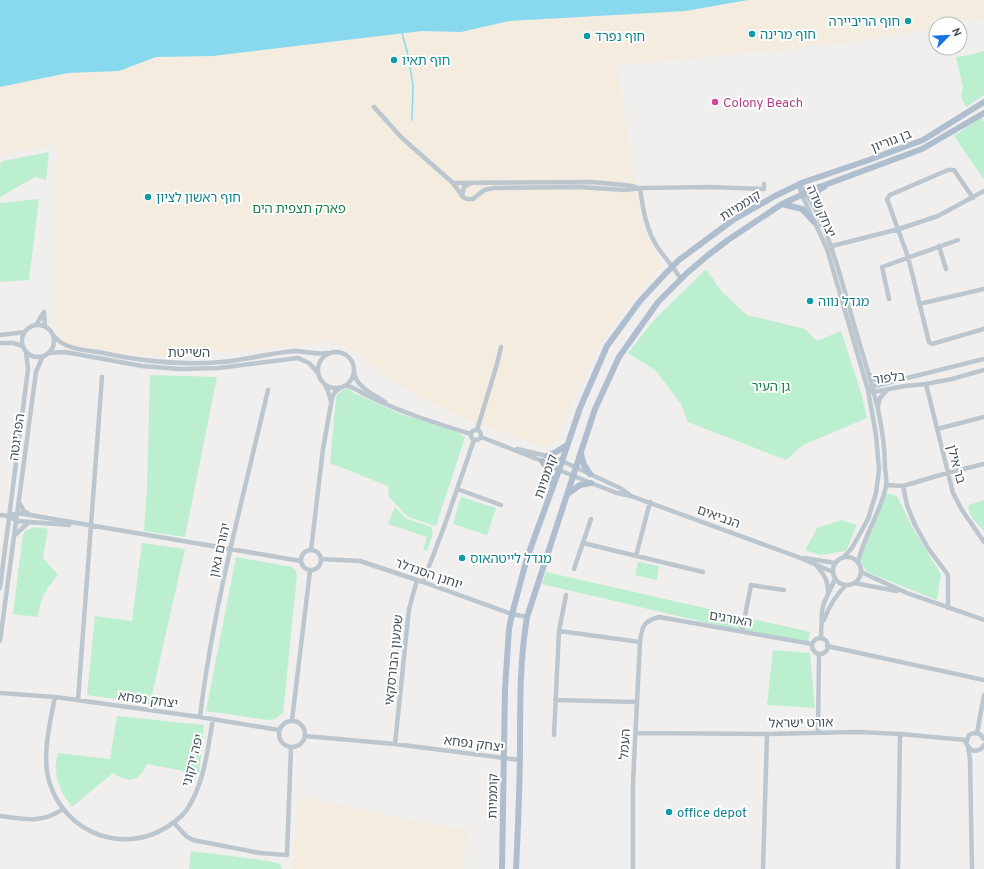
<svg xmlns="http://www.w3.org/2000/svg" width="984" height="869" viewBox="0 0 984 869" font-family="Overpass,'Noto Sans Hebrew',sans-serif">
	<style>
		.green { fill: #bcefd0 }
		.sand { fill: #f3ecdf }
		.water { fill: #88d9ed }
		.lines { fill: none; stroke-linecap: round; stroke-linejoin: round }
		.stream { stroke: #88d9ed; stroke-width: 1.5 }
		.minor { stroke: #bcc6ce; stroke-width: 4.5 }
		.major { stroke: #aebece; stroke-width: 6 }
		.culture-dot { fill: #0f9aa8; stroke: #fff; stroke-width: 1.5 }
		.hotel-dot { fill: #d1479c; stroke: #fff; stroke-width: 1.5 }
		.labels { text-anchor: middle; stroke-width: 4; stroke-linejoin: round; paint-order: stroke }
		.culture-label { font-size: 13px; fill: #0d838f; stroke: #fff; text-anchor: start }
		.hotel-label { font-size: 13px; fill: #b23c85; stroke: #fff; text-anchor: start }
		.street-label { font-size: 13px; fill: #46525c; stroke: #fff }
		.park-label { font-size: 13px; fill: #167f4a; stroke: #fff }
	</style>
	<rect width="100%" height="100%" fill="#f1eeee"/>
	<!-- green -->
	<path class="green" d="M984,51v44l-18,12 -5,-10 2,-10 -7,-30 14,-2z
		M981,118l3,3v59l-30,-44z
		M49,152l-3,28 -11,-3 -35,20v-33l3,-3z
		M39,199l-10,81 -29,2v-79z
		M706,269l16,23 25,23 58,14 12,12 24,-10 20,62 6,25 -64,27 -17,15 -98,-38 -7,-18 -25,-33 -28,-18 26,-33z
		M150,375l67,2 -32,160 -41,-6 3,-44z
		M344,389h5l5,4 44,20 60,19 7,5 -29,89 -28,-9 -19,-20 -1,-11 -58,-23 6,-65 1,-3z
		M886,493l11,3 15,31 29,47 -4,26 -70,-28c-2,-4 -5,-7 -6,-11 -1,-15 19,-53 25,-68z
		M461,497l35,11 -9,27 -34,-11z
		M984,500v31c-6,-7 -18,-17 -15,-26z
		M395,507l12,12 24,8 2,6 -6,18 -4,-1 4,-13 -39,-13z
		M841,520l16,5 -11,26 -26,4 -15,-5 12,-22z
		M34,527l14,2 -5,29 15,17c-11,12 -19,26 -20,42l-25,-3 10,-79 2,-4z
		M142,543l43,6 -35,155 -63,-9 8,-79 37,5z
		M236,557l56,10 4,4 1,5 -14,137 -8,6 -7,1 -62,-9z
		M638,562l21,4 -2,14 -22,-5z
		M546,572l264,60 -2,12 -66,-13 -200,-47z
		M773,650l37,3 5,55 -48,-3z
		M117,716l87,9 -5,49 -52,-10c-7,17 -19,20 -34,9l-41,34c-8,-10 -16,-24 -16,-38 -1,-5 1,-11 2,-16l52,6z
		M191,851l78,10 11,3 2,5h-93z"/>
	<!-- sand -->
	<path class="sand" d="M748,0h236v18l-29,6h-19v4l-98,16c-31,1 -61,9 -91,9l-130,13 24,155 13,30 8,15 -37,43 -24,34 -28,56 -15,41 -13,7 -85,-30 -36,-18 -35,-20 -27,-23 -28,-16 -34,6 -106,9 -54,1 -76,-13 -6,-15 -6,-8 5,-4v-172l-57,12v-69l68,-14 51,-2 37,-14 57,-1 209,-25 39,1 48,-11 213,-17z
		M299,796l112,25 56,8 -4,40h-171z"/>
	<!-- water -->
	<path class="water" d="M0,0h748l-63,11 -176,10 -48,11 -39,-1 -209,25 -57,1 -37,14 -51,2 -68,14z"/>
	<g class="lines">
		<!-- stream -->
		<path class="stream" d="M402,33l6,22 5,30 -1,35"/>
		<!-- minor -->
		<path class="minor" d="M374,107l28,31 51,45 10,14 4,2h6l11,-9 10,-2 85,-1 46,3 15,-2 71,-1 53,2v-5
			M453,183l138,-1 34,3 11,2
			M799,184c31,39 44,104 58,151 13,44 28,87 28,133 1,6 2,12 1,18 -5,27 -23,50 -28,77
			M799,186l3,9 25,54 41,141 8,45 3,35 -3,23 -8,26 -16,29 -8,9
			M640,188c3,21 6,42 18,60 8,11 16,20 23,31
			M462,196l2,-9 5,-3
			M973,198l-19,-28h-6l-58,25 -3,4 21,58 21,85 3,2 52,-15
			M832,246l67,-17 39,-13 46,-25
			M939,246l7,23
			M889,299l-7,-32 76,-27
			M919,304l65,-15
			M44,312l1,14
			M22 341a16 16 0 1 1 32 0a16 16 0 1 1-32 0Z
			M36,325l8,-13
			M0,335l25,-3
			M54,336c10,13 29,14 44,16 41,9 82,14 124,10 24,-2 48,-9 72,-11 11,0 22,4 33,2
			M0,343h13l10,3
			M318 370a18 18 0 1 1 36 0a18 18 0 1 1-36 0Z
			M49,353l16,-1 77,14 38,3 39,-1 79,-10 11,5 9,10
			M354,372c2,15 19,22 31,30
			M869,374l6,6 7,3
			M926,384l27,109 9,17 22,32
			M325,385l3,6 3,10
			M344,386c9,-1 15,6 22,9 34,17 69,28 105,39
			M871,387l113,-28
			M871,391l2,1 32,-6 21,-2 26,-5 32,-9
			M878,406l2,-8 7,-8
			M937,429l47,-12
			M471 435a5 5 0 1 1 10 0a5 5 0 1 1-10 0Z
			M477,430l20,-66 4,-17
			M481,437l61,24 17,9 32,13 26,10 14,3 167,61 35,15
			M517,449l30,7 15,5 58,27 10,7
			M886,485l17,1 44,-13 37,-9
			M903,486l4,19 8,20 13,23 20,27v33
			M457,489l44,16
			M19,502l5,9 5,3
			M0,515l9,1 8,5 52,4
			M9,516l9,-3 283,48
			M15,535l13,-12
			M583,543l120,29
			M301 560a10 10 0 1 1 20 0a10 10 0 1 1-20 0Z
			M311,550l12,-101 9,-51 3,-6 5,-4
			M636,556l14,-54
			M833 571a14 14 0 1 1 28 0a14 14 0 1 1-28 0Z
			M804,558l31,5
			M321,559l39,2 63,21 89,32 15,3
			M817,566c7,9 11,14 11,25
			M574,569l17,-50
			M861,572l46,21 77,27
			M423,582l21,-55 30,-87
			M854,583l43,8
			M0,588l28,-219 -2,-17
			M824,620c5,-14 11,-24 22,-35
			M559,631l81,11
			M742,631l9,-46 33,5
			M821,638l1,-27 2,-8 11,-24
			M812 646a8 8 0 1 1 16 0a8 8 0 1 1-16 0Z
			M0,641l36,-269 7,-16
			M827,646l157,34
			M0,693l55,4 145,20 79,13
			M55,697c-5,25 -14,62 -5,87 16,49 73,71 117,43 10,-6 20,-15 25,-26 13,-25 16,-54 21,-82
			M78,700l24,-323
			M555,700l82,2
			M200,717c13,-110 43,-219 68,-327
			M292,720l18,-149
			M279 734a13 13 0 1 1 26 0a13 13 0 1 1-26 0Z
			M636,733l131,1 91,-2 42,2 66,6
			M818,733l1,-79
			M977,733l7,-38
			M554,735l5,-104 7,-36
			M305,736l90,8 125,16
			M984,739l-4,-5 -6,-1 -5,2 -3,8 4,6c5,3 11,2 14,-4
			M395,744l14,-135 8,-29
			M968,747l2,12 2,110
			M0,816c25,3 41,8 63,-7
			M174,823l12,13 7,4 67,13 27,2 4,-108
			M633,869v-86l7,-141c2,-15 3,-21 19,-25l153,27
			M763,869l4,-135
			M898,869l2,-135"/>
		<!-- major -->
		<path class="major" d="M782,204l20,5 12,13
			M822,225l-7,-28 5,-8 4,-2
			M581,454l3,11 6,9
			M547,456l9,-4 11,-7
			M542,461l7,10 4,16
			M569,493l11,-8 11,-2
			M502,869l3,-180 4,-60 3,-15 15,-56 32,-88 21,-62 27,-62 33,-45 26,-28 13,-13 54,-40 42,-24 29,-14 62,-21 57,-21 61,-38
			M516,869c2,-42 4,-83 4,-124 0,-43 0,-86 7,-128l68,-208 24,-52 39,-55 29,-29 20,-17 21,-16 54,-36 32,-15 108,-40 62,-36"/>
	</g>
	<!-- markers -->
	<g class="culture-dot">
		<circle cx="908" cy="21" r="4"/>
		<circle cx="752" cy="34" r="4"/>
		<circle cx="587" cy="36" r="4"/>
		<circle cx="394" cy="60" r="4"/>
		<circle cx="148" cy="197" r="4"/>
		<circle cx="810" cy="301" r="4"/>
		<circle cx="462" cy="558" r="4"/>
		<circle cx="669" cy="812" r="4"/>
	</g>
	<circle class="hotel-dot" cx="715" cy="102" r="4"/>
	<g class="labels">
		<!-- culture labels -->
		<g class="culture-label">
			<text x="900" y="26" text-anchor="end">חוף הריביירה</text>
			<text x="760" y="39">חוף מרינה</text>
			<text x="595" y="41">חוף נפרד</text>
			<text x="402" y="65">חוף תאיו</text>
			<text x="156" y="202">חוף ראשון לציון</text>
			<text x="818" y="306">מגדל נווה</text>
			<text x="470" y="563">מגדל לייטהאוס</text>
			<text x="677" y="817">office depot</text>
		</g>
		<!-- hotel labels -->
		<g class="hotel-label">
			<text x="723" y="107">Colony Beach</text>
		</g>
		<!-- street labels -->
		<g class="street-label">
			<text transform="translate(891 140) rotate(-21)" y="5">בן גוריון</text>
			<text transform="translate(740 205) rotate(-32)" y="5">קוממיות</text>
			<text transform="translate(822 211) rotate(67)" y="5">יצחק שדה</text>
			<text x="189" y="357">השייטת</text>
			<text transform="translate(889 377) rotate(-7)" y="5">בלפור</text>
			<text transform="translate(16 437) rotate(-82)" y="5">הפריגטה</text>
			<text transform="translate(957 464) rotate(75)" y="5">בר אילן</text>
			<text transform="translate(545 476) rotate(-71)" y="5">קוממיות</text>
			<text transform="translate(719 516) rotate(20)" y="5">הנביאים</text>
			<text transform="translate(219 550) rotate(-77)" y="5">יהורם גאון</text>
			<text transform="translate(429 573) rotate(19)" y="5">יוחנן הסנדלר</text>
			<text transform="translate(731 618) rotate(10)" y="5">האורגים</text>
			<text transform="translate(393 660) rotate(-84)" y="5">שמעון הבורסקאי</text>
			<text transform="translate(148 699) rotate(8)" y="5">יצחק נפחא</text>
			<text transform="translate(801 722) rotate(-1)" y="5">אורט ישראל</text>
			<text transform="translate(474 743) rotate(7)" y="5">יצחק נפחא</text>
			<text transform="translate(624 744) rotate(-86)" y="5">העמל</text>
			<text transform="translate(192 760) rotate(-76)" y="5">יפה ירקוני</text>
			<text transform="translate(492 796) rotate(-89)" y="5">קוממיות</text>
		</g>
		<!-- park labels -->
		<g class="park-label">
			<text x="299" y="213">פארק תצפית הים</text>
			<text x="771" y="391">גן העיר</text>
		</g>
	</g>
	<!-- north arrow -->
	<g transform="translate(948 36) rotate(66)"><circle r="19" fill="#ffffff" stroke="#b5babe"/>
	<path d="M0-3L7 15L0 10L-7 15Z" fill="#1671e3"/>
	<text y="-6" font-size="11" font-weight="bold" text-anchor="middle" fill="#46525c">N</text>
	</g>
</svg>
